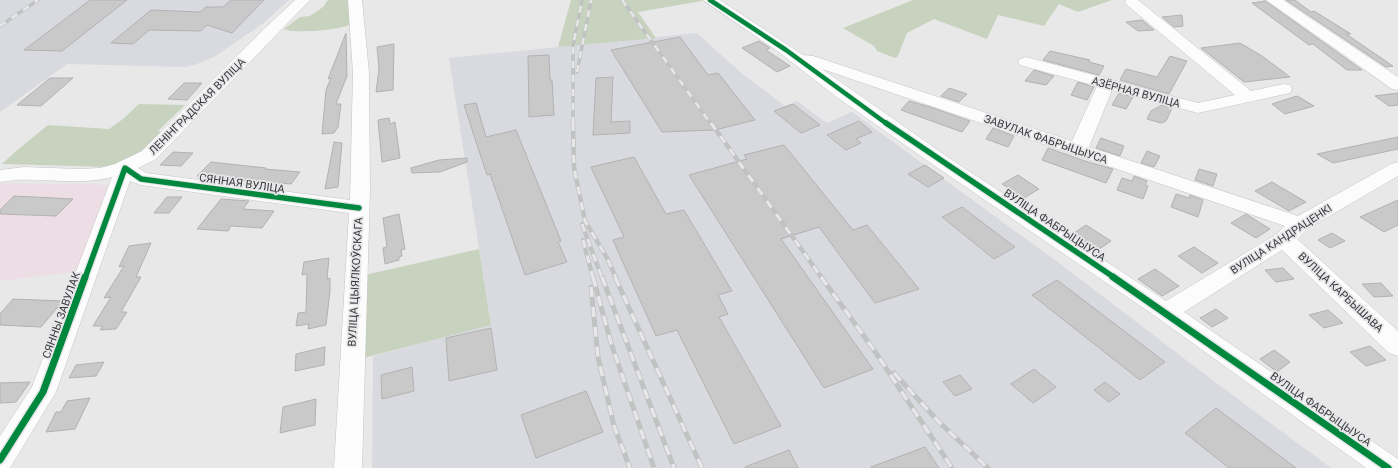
<svg xmlns="http://www.w3.org/2000/svg" width="1398" height="468" viewBox="0 0 1398 468" font-family="Roboto,sans-serif">
	<style>
		.built { fill: #d9dae0 }
		.education { fill: #ecdee4 }
		.green { fill: #c7d3be }
		.building { fill: #c9c9ca; stroke: #b2b2b3 }
		.lines { fill: none; stroke-linecap: round; stroke-linejoin: round }
		.minor-casing { stroke: #c5c5c6; stroke-width: 1 }
		.minor { fill: #fcfcfc; fill-rule: evenodd }
		.rail-far2-casing { stroke: #c1c2c2; stroke-width: 3.5 }
		.rail-far1-casing { stroke: #c1c2c2; stroke-width: 4.5 }
		.rail-casing { stroke: #c1c2c2; stroke-width: 5 }
		.rail-far2 { stroke: #e7e7ea; stroke-width: 2.5; stroke-dasharray: 7; stroke-linecap: butt }
		.rail-far1 { stroke: #e7e7ea; stroke-width: 3; stroke-dasharray: 8; stroke-linecap: butt }
		.rail { stroke: #e7e7ea; stroke-width: 3.5; stroke-dasharray: 10; stroke-linecap: butt }
		.cycleway-far2-casing { stroke: #e7e7ea; stroke-width: 6 }
		.cycleway-far1-casing { stroke: #e7e7ea; stroke-width: 8 }
		.cycleway-casing { stroke: #e7e7ea; stroke-width: 10 }
		.cycleway-far2 { stroke: #00873e; stroke-width: 4.5 }
		.cycleway-far1 { stroke: #00873e; stroke-width: 5.5 }
		.cycleway { stroke: #00873e; stroke-width: 7 }
		.labels { text-anchor: middle; stroke-width: 3.5; stroke-linejoin: round; paint-order: stroke }
		.street-label { font-size: 11px; fill: #393a3b; stroke: #e7e7ea }
	</style>
	<rect width="100%" height="100%" fill="#e8e8e9"/>
	<!-- built -->
	<path class="built" d="M0,0h289l-24,22 -51,35 -20,8 -9,2 -118,-3 -67,48z
		M697,33l43,39 45,34 12,-5 30,22 25,-11 211,154 152,116 116,86h-959l1,-112 118,-32 -42,-266z"/>
	<!-- education -->
	<path class="education" d="M0,183l113,2 -38,87 -75,9z"/>
	<!-- green -->
	<path class="green" d="M328,0h22l1,24c-9,6 -57,10 -67,5l16,-12 10,-1 13,-9z
		M571,0h130l1,1 -64,11 18,26 -98,9z
		M913,0h199l-34,12 -19,-8 -15,22 -46,-11 -11,24 -53,-20 -27,14 -9,23 -3,2 -18,-7 -3,-5 -31,-18z
		M139,104l46,1 -27,26 4,1 -8,10 -13,10 -33,15 -106,-3 13,-12 33,-27 61,4 14,-10z
		M479,249l12,76 -128,33 2,-83z"/>
	<!-- building -->
	<path class="building" d="M90,0h37l-65,51 -38,-1z
		M231,0h33l-32,33 -25,-8 -6,6 -52,-1 -16,14 -22,-1 40,-33 49,2 6,-5h17z
		M1286,0h9l16,12 3,-1 37,23h-5l47,32 -7,1z
		M1265,1l97,69h-15l-34,-26 -4,1 -57,-42z
		M1182,15l1,11 -9,1 -12,-10z
		M1142,20l12,10 -16,1 -12,-9z
		M346,33l1,43 -11,28h5l-3,23 -4,6 -12,1 4,-44 5,-12 -3,1z
		M680,37l28,38 10,-2 37,47 -40,10 -53,2 -51,-82z
		M759,41l11,7 -4,2 24,16 -13,6 -35,-24z
		M1240,43l22,13 28,21 -46,5 -43,-34z
		M394,44l-1,46 -17,2 3,-23 -2,-22z
		M1050,51l40,9 -1,2 15,4 -5,9 -56,-15z
		M549,55l1,25h2l2,35 -25,2 -1,-61z
		M1170,56l17,5 -18,33 -49,-14 6,-11 31,8z
		M1034,70l20,6 -8,9 -21,-4z
		M613,77l-2,45 19,-1v12l-37,2 3,-57z
		M50,78h23l-32,28 -24,-1z
		M1078,82l16,5 -7,13 -16,-5z
		M184,83h18l-15,17 -19,-1z
		M949,88l18,6 -8,8 -18,-6z
		M1119,93l14,4 -7,12 -14,-4z
		M1398,93v12l-9,1 -14,-10z
		M1297,96l17,10 -29,8 -13,-10z
		M909,101l21,6 40,14 -8,11 -61,-22z
		M476,103l10,34 30,-7 45,111 -3,1 9,20 -42,13 -35,-101 -3,1 -23,-70z
		M793,104l27,21 -19,8 -27,-22z
		M1162,105l10,3 -6,13 -5,2 -14,-4 4,-8z
		M389,118l1,6 5,-2 5,36 -18,4 -4,-42z
		M859,121l13,11 -16,7 5,4 -15,7 -19,-15z
		M993,128l21,8 -6,11 -22,-8z
		M1398,137v12l-65,14 -16,-9z
		M1101,138l23,8 -4,10 -24,-8z
		M334,142l8,1 -4,44 -13,2z
		M784,145l69,85 14,-5 52,64 -44,14 -56,-76 -38,12 92,130 -49,19 -135,-213 58,-16 -3,-4z
		M1048,148l40,14 25,7 -7,14 -64,-23z
		M1147,151l13,5 -6,11 -13,-4z
		M173,152l20,1 -12,13 -21,-1z
		M634,157l32,57 18,-4 48,81 -14,4 10,19 -9,3 62,109 -47,18 -57,-114 -21,6 -43,-96 11,-3 -33,-70z
		M467,158v4l-27,10 -28,1 -1,-5 28,-8z
		M211,162l55,6 -1,1 35,3 -9,12 -94,-8z
		M925,165l19,13 -16,9 -20,-13z
		M1199,169l18,5 -4,12 -18,-6z
		M1018,175l21,14 -15,9 -22,-14z
		M1134,176l13,5 -2,4 3,1 -5,13 -26,-9 5,-12 10,3z
		M1272,182l34,20 -17,9 -34,-20z
		M1176,194l13,4 1,-3 13,5 -5,17 -27,-10z
		M14,196l59,3 -17,17 -56,-2v-4z
		M167,197h15l-13,16h-15z
		M221,199l28,2 -6,8 31,2 -12,17 -31,-2 -3,5 -31,-2z
		M1398,200v25l-14,7 -24,-15z
		M962,207l53,40 -21,12 -52,-42z
		M399,214l6,35 -4,1 1,6 -3,1v3l-14,4 -2,-16 4,-1 -4,-29z
		M1246,214l24,15 -14,9 -25,-15z
		M1086,225l25,16 -16,11 -24,-17z
		M1332,233l13,8 -15,7 -12,-8z
		M151,243l-15,34h5l-20,35h6l-11,17 -16,1 3,-4h-10l18,-29 -7,1 20,-32 -5,1 10,-21z
		M1194,247l24,16 -16,10 -24,-17z
		M329,258l-2,21 3,-1v13l-4,34 -18,4 1,-5 -13,2 2,-13 8,-1 1,-38 -5,1 2,-13z
		M1283,268l11,11 -18,3 -11,-12z
		M1155,269l24,17 -17,10 -24,-17z
		M1057,280l108,82 -25,18 -108,-85z
		M1381,283l12,13 -19,1 -12,-13z
		M13,299l50,2 -22,26 -41,-2v-11z
		M1216,309l12,9 -16,9 -12,-9z
		M1328,310l15,13 -19,5 -15,-13z
		M491,328l6,42 -48,11 -3,-43z
		M1370,346l16,14 -20,6 -16,-14z
		M325,347l-1,18 -29,6 1,-17z
		M1274,350l16,12 -13,10 -17,-13z
		M104,362l-8,14 -27,2 7,-13z
		M412,367l2,24 -32,8 -1,-24z
		M1034,369l22,18 -23,16 -22,-19z
		M960,375l12,14 -17,7 -12,-14z
		M30,382l-14,20 -16,1v-20z
		M1105,382l15,12 -11,8 -15,-12z
		M586,391l17,41 -67,26 -15,-43z
		M90,398l-15,31 -29,3 10,-20h5l6,-11z
		M316,399l-1,26 -35,8 3,-26z
		M1216,408l80,60h-67l-44,-35z
		M925,447l14,21h-68v-1z
		M789,450l9,18h-53v-1z"/>
	<g class="lines">
		<!-- minor casing -->
		<g class="minor-casing">
			<path id="minor" d="M295,0h15l-154,159 -18,9 8,5 204,27 3,-127 -5,-73h14l7,73 1,117 -8,278h-28l15,-255 -208,-28 -11,-4 -74,211 -46,76h-10v-32l32,-49 80,-210c-37,10 -75,-2 -112,5v-12l24,-3 56,2 20,-1 15,-4 27,-13 123,-123z
				M703,0h17l83,55 10,1 259,85 25,-55 -77,-21 -2,-3 2,-3 6,-2 172,46 37,-8 -108,-90 -2,-3 1,-2h12l113,91 33,-7 6,1 2,4 -2,4 -92,20 -86,-23 -23,57 209,69 93,-52 7,-2v14l-91,53 -10,10 101,92v25l-9,-3 -107,-103 -98,62 214,147v9h-32l-208,-150 -223,-152 -97,-68 -58,-45zM822,69l463,157 -8,8 -111,67 -217,-143z
				M1266,0h17l115,77v13l-6,-1z"/>
		</g>
		<!-- minor -->
		<use href="#minor" class="minor"/>
		<!-- rail-far2 casing -->
		<g class="rail-far2-casing">
			<path id="rail-far2" d="M622,0l89,124
				M0,26l38,-26
				M577,72l14,-72
				M573,124v-78l9,-46"/>
		</g>
		<!-- rail-far1 casing -->
		<g class="rail-far1-casing">
			<path id="rail-far1" d="M573,123l1,45 11,53 22,37 9,20
				M711,123l111,155
				M582,224l20,54
				M583,240l10,38"/>
		</g>
		<!-- rail casing -->
		<g class="rail-casing">
			<path id="rail" d="M593,277l18,66 43,125
				M602,277l72,191
				M615,277l87,191
				M821,277l53,73 78,118
				M591,287l7,70 16,69 16,42
				M894,373l45,49 49,46"/>
		</g>
		<!-- rail-far2 -->
		<use href="#rail-far2" class="rail-far2"/>
		<!-- rail-far1 -->
		<use href="#rail-far1" class="rail-far1"/>
		<!-- rail -->
		<use href="#rail" class="rail"/>
		<!-- cycleway-far2 casing -->
		<g class="cycleway-far2-casing">
			<path id="cycleway-far2" d="M710,0l76,50 101,74"/>
		</g>
		<!-- cycleway-far1 casing -->
		<g class="cycleway-far1-casing">
			<path id="cycleway-far1" d="M886,123l229,155
				M85,278l40,-110 16,11 218,29"/>
		</g>
		<!-- cycleway casing -->
		<g class="cycleway-casing">
			<path id="cycleway" d="M1113,277l275,191
				M0,460l43,-68 42,-115"/>
		</g>
		<!-- cycleway-far2 -->
		<use href="#cycleway-far2" class="cycleway-far2"/>
		<!-- cycleway-far1 -->
		<use href="#cycleway-far1" class="cycleway-far1"/>
		<!-- cycleway -->
		<use href="#cycleway" class="cycleway"/>
	</g>
	<g class="labels">
		<!-- street labels -->
		<g class="street-label">
			<text transform="translate(1136 92) rotate(15)" y="4">АЗЁРНАЯ ВУЛІЦА</text>
			<text transform="translate(197 106) rotate(-45)" y="4">ЛЕНІНГРАДСКАЯ ВУЛІЦА</text>
			<text transform="translate(1046 139) rotate(19)" y="4">ЗАВУЛАК ФАБРЫЦЫУСА</text>
			<text transform="translate(242 183) rotate(8)" y="4">СЯННАЯ ВУЛІЦА</text>
			<text transform="translate(1055 225) rotate(34)" y="4">ВУЛІЦА ФАБРЫЦЫУСА</text>
			<text transform="translate(1281 239) rotate(-33)" y="4">ВУЛІЦА КАНДРАЦЕНКІ</text>
			<text transform="translate(355 282) rotate(-87)" y="4">ВУЛІЦА ЦЫЯЛКОЎСКАГА</text>
			<text transform="translate(1341 292) rotate(43)" y="4">ВУЛІЦА КАРБЫШАВА</text>
			<text transform="translate(61 315) rotate(-70)" y="4">СЯННЫ ЗАВУЛАК</text>
			<text transform="translate(1321 409) rotate(35)" y="4">ВУЛІЦА ФАБРЫЦЫУСА</text>
		</g>
	</g>
</svg>
